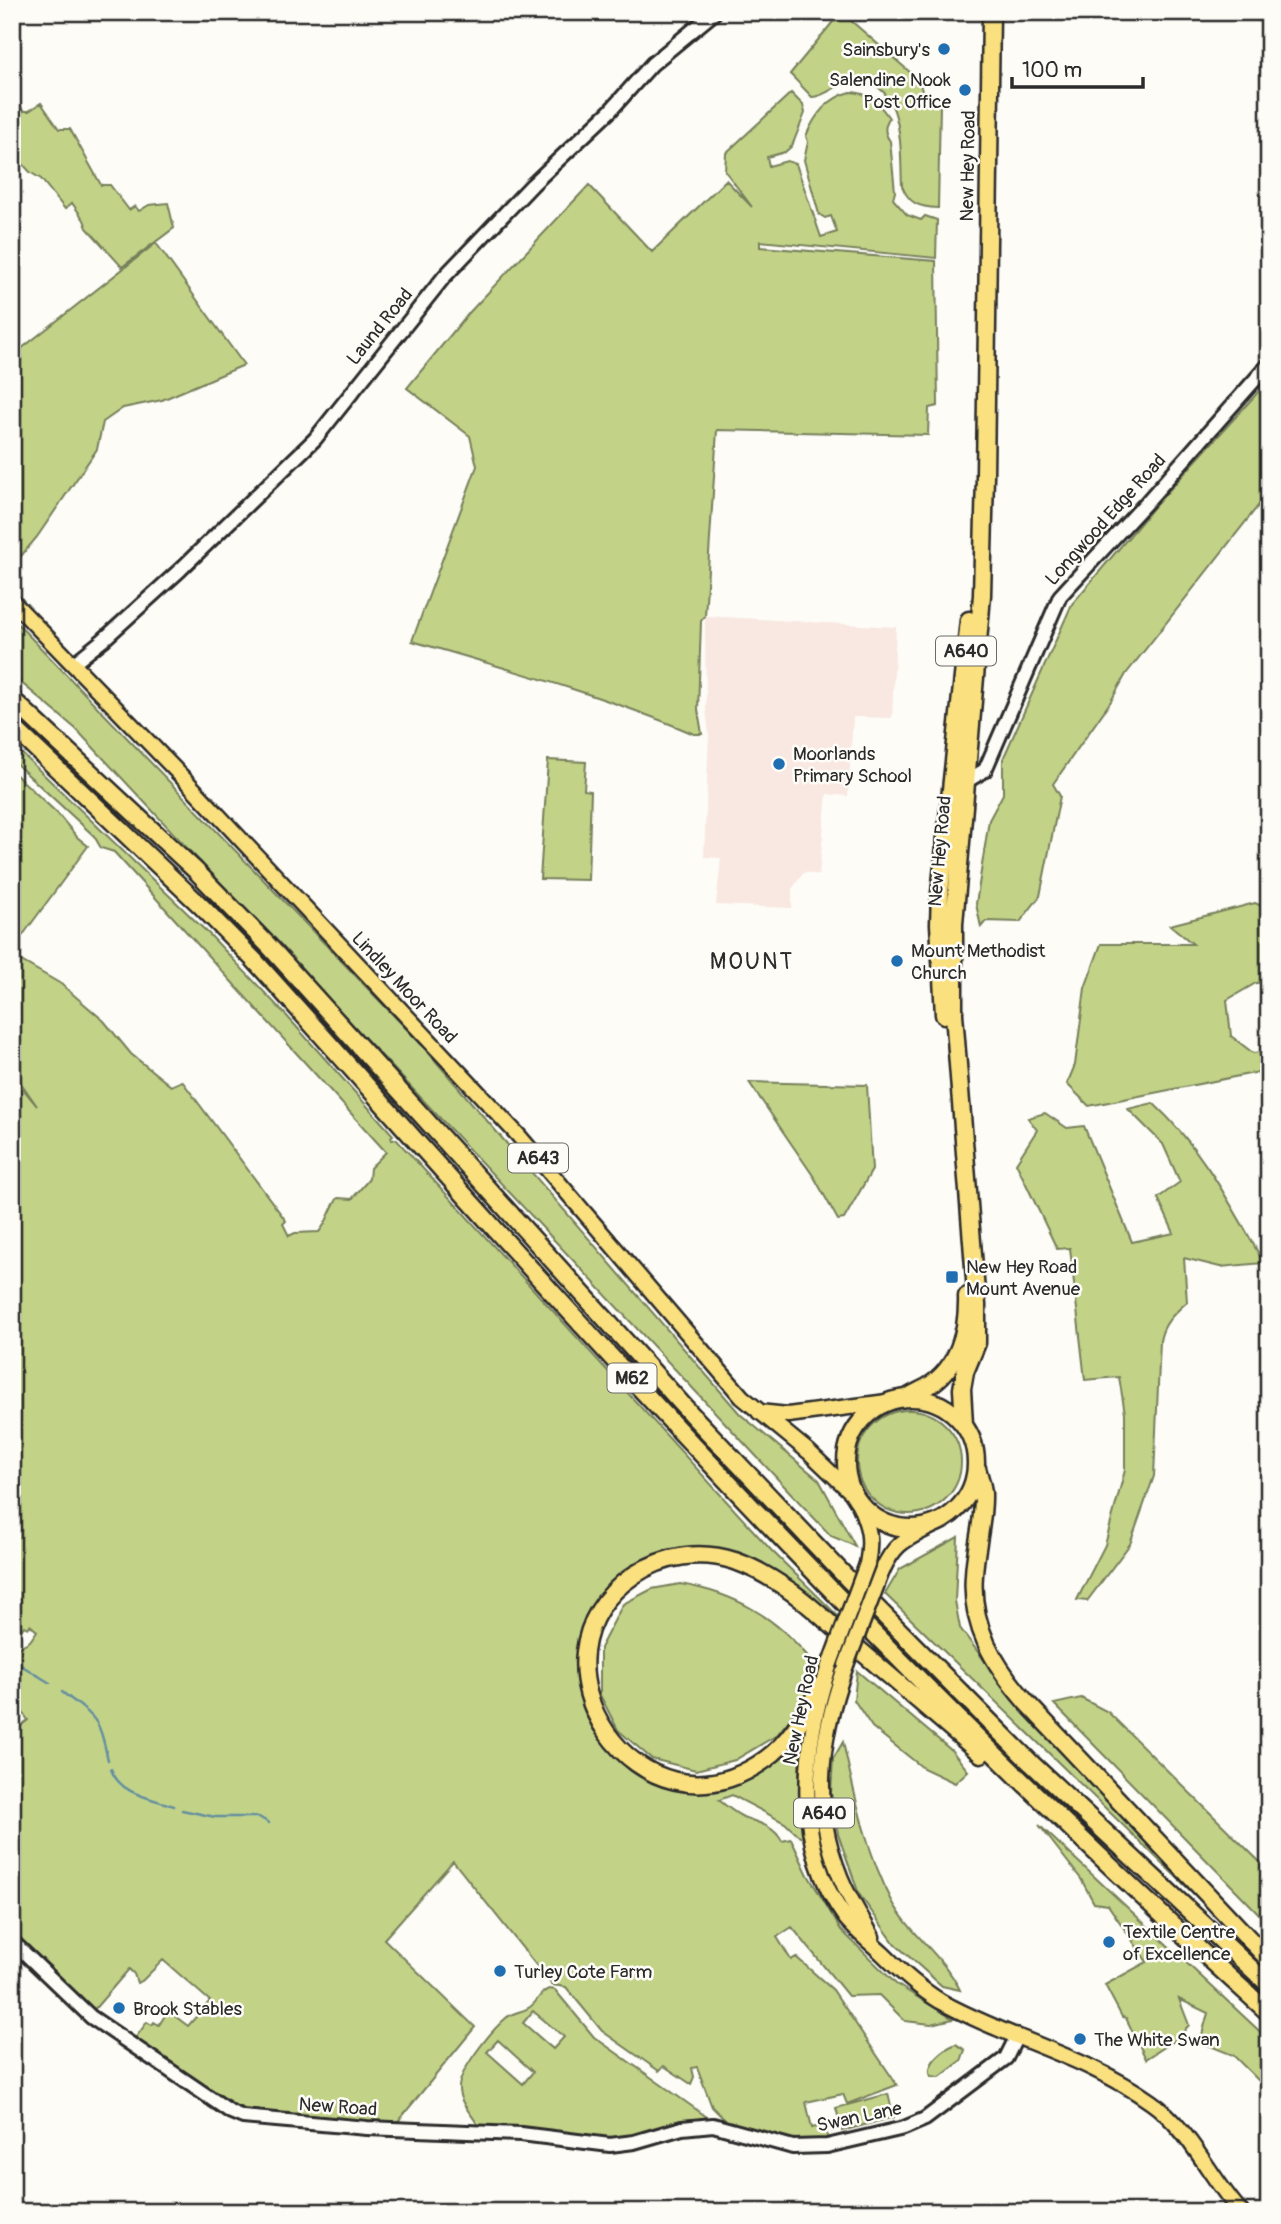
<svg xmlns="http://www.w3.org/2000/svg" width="1281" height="2224" viewBox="0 0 1281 2224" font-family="Pangolin,sans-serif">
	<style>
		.built { fill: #f9e7e1 }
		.green { fill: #c2d388; stroke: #767f5a; stroke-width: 2; fill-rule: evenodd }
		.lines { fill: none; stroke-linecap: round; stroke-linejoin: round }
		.stream { stroke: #658f9f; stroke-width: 2.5 }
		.secondary-casing { stroke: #2b2b2b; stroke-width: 18 }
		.primary-casing { stroke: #2b2b2b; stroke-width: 19 }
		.highway-casing { stroke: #2b2b2b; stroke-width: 21 }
		.secondary { stroke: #fdfcf7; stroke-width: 12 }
		.primary { stroke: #fbe080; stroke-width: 14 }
		.highway { stroke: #fbe080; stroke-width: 16 }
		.primary-bridge-casing { stroke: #2b2b2b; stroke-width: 19; stroke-linecap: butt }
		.primary-bridge { stroke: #fbe080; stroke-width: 14 }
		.poi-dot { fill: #1f6fb2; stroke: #fdfcf7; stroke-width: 2.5 }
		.labels { text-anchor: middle; stroke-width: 5; stroke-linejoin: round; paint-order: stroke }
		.shield { fill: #fdfcf7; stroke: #6a6a68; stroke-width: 2 }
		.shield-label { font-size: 18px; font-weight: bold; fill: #2b2b2b }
		.poi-label { font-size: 19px; fill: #2b2b2b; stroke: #fdfcf7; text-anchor: start }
		.street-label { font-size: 19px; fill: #2b2b2b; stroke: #fdfcf7 }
		.quarter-label { font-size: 23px; letter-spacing: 2px; fill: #2b2b2b; stroke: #fdfcf7 }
	</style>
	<rect width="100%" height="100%" fill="#fdfcf7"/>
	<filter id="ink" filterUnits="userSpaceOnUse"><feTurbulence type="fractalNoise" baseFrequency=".0143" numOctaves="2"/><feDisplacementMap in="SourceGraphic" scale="14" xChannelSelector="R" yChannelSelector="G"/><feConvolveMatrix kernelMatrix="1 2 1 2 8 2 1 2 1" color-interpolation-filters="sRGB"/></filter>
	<g filter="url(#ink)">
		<!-- built -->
		<path class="built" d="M705,616l191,11 -4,91 -39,-1 -5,79 -21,-2 -8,81 -15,-3 -12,17v19l-76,-3 5,-47 -17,-1 5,-123 -3,-24z"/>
		<!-- green -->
		<path class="green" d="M841,12l78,68 6,22 15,2 -2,104c-19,-1 -29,-4 -36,-22 -2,-35 4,-109 -50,-105 -15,2 -26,16 -40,16l-22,-23z
			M851,92c19,1 28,11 38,26 -5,9 -5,15 1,23l5,51 -2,7 14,16 14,5 4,-4 12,4 -1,38 -176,-17v6l176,14 2,145 -9,2 -1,27 -211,-5 -12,186 -4,5 -3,89 4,24h-8c-91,-39 -186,-65 -282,-93l65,-175 -7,-30 -63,-48 60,-73 122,-130 63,67 74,-72 26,27 -27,-36 1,-18 65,-60 12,12 2,8 -13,33 -7,6 -18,5 2,9 18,-5 9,3 25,73 16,-5 -6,-16 -6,2 -6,-4 -15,-54 4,-18 -2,-6c9,-21 21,-38 45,-44z
			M12,96l5,2 6,13h6l12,-8 18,26h11l31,56h9l19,25 6,-4 4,5 10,-6 19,-2 6,25 -52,39 -35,-39 -3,-8 -12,-17 -7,6 -24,-30 -11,-7 -18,-20z
			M156,243l88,122 -82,35 -39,8 -20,14 -6,27 -60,88 -25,30v-211z
			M1269,380v112l-143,182 -15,27 -58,83 7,12 -20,100 -20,26 -34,-1 -5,6 -5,-23 13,-84 14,-26v-35l69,-155 82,-97z
			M12,618l408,425 320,371 79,66 36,66 -24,-10 -755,-807 -64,-54z
			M12,744l198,191 75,79 108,121 -2,2 1,3 4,-1 375,411 67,66 -3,8 -55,-46 -101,-25 -79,52 -18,87 5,18 12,25 21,25 19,13 25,10 62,3 14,-5 23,-11 12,-10 29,-32c-8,37 -5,72 0,110l-4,-1 -15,-14 -53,-28 -13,5c7,6 16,13 24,17 15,6 30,8 39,24l9,-2 17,36 33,55 55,54 57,35 -22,5 -26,-3 -26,-26 -31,1 -56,-69 -15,10 14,23 5,-3 37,33 64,95 -50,19 -4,-10 -37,8 6,26 13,-3 3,15 -22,4 -80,-23 -14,-14 -15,-40 -5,1 2,9 -3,7 -27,-18 -5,5 -57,-40 -36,-44 -14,-2 -99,-124 -69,78 91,88 -80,98 -154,-13 -107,-72 13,-18 5,3 2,-3 5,3 9,-14 20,15 22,-25 -47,-41 -21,21 -5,2 -3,-9 -5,-5 -37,43 -80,-78v-212l6,6 10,-8 -8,-11 -8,6v-64l18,-10 7,-10 -7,-6 -2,3 -4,-2 -2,3 -10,-7v-547l25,31 -25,-36v-299l46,43 19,23 11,9 -68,93 -2,20 43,25 43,37 27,33 40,32 11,-5 104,140 -3,3 6,12 6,-3 24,-1c10,-12 11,-24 19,-34l14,1 17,-20 1,-11 16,-16 -272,-300 -13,-4 -7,-12 -82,-76z
			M548,760l38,2 -2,28 7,1 -3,89 -48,-1z
			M1255,903l9,4 5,75 -13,1 -29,17 4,36 22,17 16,-2v14l-5,6 -175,35 -22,-22 8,-19 10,-77 16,-44h92l-23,-19z
			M749,1082l118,3 5,85 -28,49 -6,1 -24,-43z
			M1153,1103c49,45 78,102 111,160l-44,4 -36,-9 3,44c-13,12 -24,21 -27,39l-6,135 -24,68 -43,57 -10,-1 28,-55 20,-75v-57l-6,-36 -34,3 -15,-132 -13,1 -41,-86 21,-33 -9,-12 17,-5 22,15 17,-2 48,116 42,-9 -16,-35 22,-16 -17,-38 -35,-35z
			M857 1462a52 52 0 1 1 104 0a52 52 0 1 1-104 0Z
			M958,1537l-3,64 5,27 42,56 198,216 -315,-306 15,-25z
			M680,1584c55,9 96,33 131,76l-5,39 -29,36 -42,25 -39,10 -44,-11 -34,-29 -18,-35v-47l23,-44 29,-15z
			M857,1671l95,80 16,20 -13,12 -32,-15 -51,-41 -18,-27z
			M1081,1698l27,14 161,159v53l-215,-220z
			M843,1742c12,54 23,110 49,159 18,33 52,56 68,89l-18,-4 -47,-42 -36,-50 -21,-60 -7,-41 2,-34z
			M1039,1825l230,215v51l-36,-36 -33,-13 8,-29 -29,-14 10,26 -12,14 -31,20 -20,-41 -4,-1 -17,-32 42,-23 -39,-57 -14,-2 -13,-24z
			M549,1989l6,1 39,47 113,80 -84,22 -23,1 -121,-13c-6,-12 -20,-24 -20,-38 -1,-18 33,-59 47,-71 7,-6 17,-6 24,-11 9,-6 8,-14 19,-18zM533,2011l31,26 -11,12 -30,-26zM498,2040l35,32 -10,12 -36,-32z
			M956,2044l9,6 -4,11 -21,16 -9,-1c-6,-13 13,-27 25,-32z
			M888,2094l6,23 -52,14 -6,-23z"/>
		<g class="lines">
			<!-- stream -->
			<path class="stream" d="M14,1661l36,22
				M62,1692c36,28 36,24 46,68
				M111,1769c9,26 40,29 63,37
				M182,1810l33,7h44l10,6"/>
			<!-- secondary casing -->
			<g class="secondary-casing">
				<path id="secondary" d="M73,664l30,-24 77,-70 135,-131 129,-162 88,-92 78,-74 42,-47 63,-52
					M962,784l23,-14 75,-174 85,-92 124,-140
					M12,1941l79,76 140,95 12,5 22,2 102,9 154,6 89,11 24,-3 48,-14 31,-3 80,22 34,-1 77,-18 21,-9 81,-61 11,-22"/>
			</g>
			<!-- primary casing -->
			<g class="primary-casing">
				<path id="primary" d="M12,601l177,183 329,351 224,262 67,55 44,42
					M759,1412l29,3 99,-13
					M859,1504c10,23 13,35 8,60
					M882,1571c13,-29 23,-31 50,-45
					M846,1665c-28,78 -36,148 0,225 8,16 18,32 26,47
					M829,1666c-26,80 -37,179 16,251 10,13 25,25 38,37 17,17 36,34 57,47 68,38 147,55 211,101 39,27 58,75 90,110"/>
			</g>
			<!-- highway casing -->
			<g class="highway-casing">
				<path id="highway" d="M12,699l183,171 74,76 422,468 156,164 184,185 238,222
					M12,726l189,180 54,55c146,162 289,326 439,485 184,196 375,387 575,567
					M944,1015l-5,-91 1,-31 29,-273
					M846 1463a65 65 0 1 1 130 0a65 65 0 1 1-130 0Z
					M907,1398c7,-5 13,-7 20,-11 32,-19 41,-57 40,-91
					M964,1424l-2,-35 3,-17 12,-29v-38l-23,-291v-90l28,-329 3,-119 6,-464
					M977,1468c2,8 6,18 6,26 1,27 -8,55 -9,81 -4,51 20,90 52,127l243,258
					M823,1683c-16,27 -31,57 -57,76 -126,92 -255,-101 -132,-184 30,-20 67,-25 101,-14 48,17 84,53 121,86 41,35 83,71 125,107"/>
			</g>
			<!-- secondary -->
			<use href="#secondary" class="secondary"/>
			<!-- primary -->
			<use href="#primary" class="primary"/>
			<!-- highway -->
			<use href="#highway" class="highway"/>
			<!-- primary-bridge casing -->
			<g class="primary-bridge-casing">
				<path id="primary-bridge" d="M846,1665l36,-94
					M829,1666l38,-102"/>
			</g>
			<!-- primary-bridge -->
			<use href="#primary-bridge" class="primary-bridge"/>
		</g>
	</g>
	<!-- markers -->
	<g class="poi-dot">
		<circle cx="944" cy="49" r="7"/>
		<circle cx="965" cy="90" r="7"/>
		<circle cx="779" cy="764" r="7"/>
		<circle cx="897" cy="961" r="7"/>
		<rect x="945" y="1270" width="14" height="14" rx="3.5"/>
		<circle cx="1109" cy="1942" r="7"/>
		<circle cx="500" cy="1971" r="7"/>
		<circle cx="119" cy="2008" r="7"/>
		<circle cx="1080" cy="2039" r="7"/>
	</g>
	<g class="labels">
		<!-- shield labels -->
		<g class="shield">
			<rect x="936" y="636.5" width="60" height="29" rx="5"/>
			<rect x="508" y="1143.5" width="60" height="29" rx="5"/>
			<rect x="607.5" y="1363.5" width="49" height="29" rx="5"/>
			<rect x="794" y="1798.5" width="60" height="29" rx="5"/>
		</g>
		<g class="shield-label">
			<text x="966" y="657">A640</text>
			<text x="538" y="1164">A643</text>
			<text x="632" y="1384">M62</text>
			<text x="824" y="1819">A640</text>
		</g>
		<!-- poi labels -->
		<g class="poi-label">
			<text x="930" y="56" text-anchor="end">Sainsbury's</text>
			<text x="951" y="86" text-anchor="end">Salendine Nook<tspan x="951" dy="22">Post Office</tspan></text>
			<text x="793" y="760">Moorlands<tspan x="793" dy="22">Primary School</tspan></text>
			<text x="911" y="957">Mount Methodist<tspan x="911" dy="22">Church</tspan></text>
			<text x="966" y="1273">New Hey Road<tspan x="966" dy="22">Mount Avenue</tspan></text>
			<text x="1123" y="1938">Textile Centre<tspan x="1123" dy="22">of Excellence</tspan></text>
			<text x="514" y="1978">Turley Cote Farm</text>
			<text x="133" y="2015">Brook Stables</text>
			<text x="1094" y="2046">The White Swan</text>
		</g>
		<!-- street labels -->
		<g class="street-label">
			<text transform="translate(967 166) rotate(-89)" y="7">New Hey Road</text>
			<text transform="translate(379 326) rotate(-51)" y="7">Laund Road</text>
			<text transform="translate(1105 519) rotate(-48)" y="7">Longwood Edge Road</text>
			<text transform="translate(939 851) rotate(-85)" y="7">New Hey Road</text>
			<text transform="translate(405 987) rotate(47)" y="7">Lindley Moor Road</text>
			<text transform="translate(800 1710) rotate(-78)" y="7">New Hey Road</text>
			<text transform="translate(338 2106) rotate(4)" y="7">New Road</text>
			<text transform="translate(859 2116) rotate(-12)" y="7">Swan Lane</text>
		</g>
		<!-- quarter labels -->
		<g class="quarter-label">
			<text x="752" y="969">MOUNT</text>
		</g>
	</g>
	<!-- margin -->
	<rect width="1281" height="2224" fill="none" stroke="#fdfcf7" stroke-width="42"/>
	<rect x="21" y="21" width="1239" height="2182" fill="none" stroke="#2b2b2b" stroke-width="2.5" filter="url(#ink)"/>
	<!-- scale -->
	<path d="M1012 77v10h131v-10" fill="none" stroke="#2b2b2b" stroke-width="3.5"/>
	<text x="1022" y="77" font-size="21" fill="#2b2b2b" stroke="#fdfcf7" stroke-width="5" paint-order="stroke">100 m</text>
</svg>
